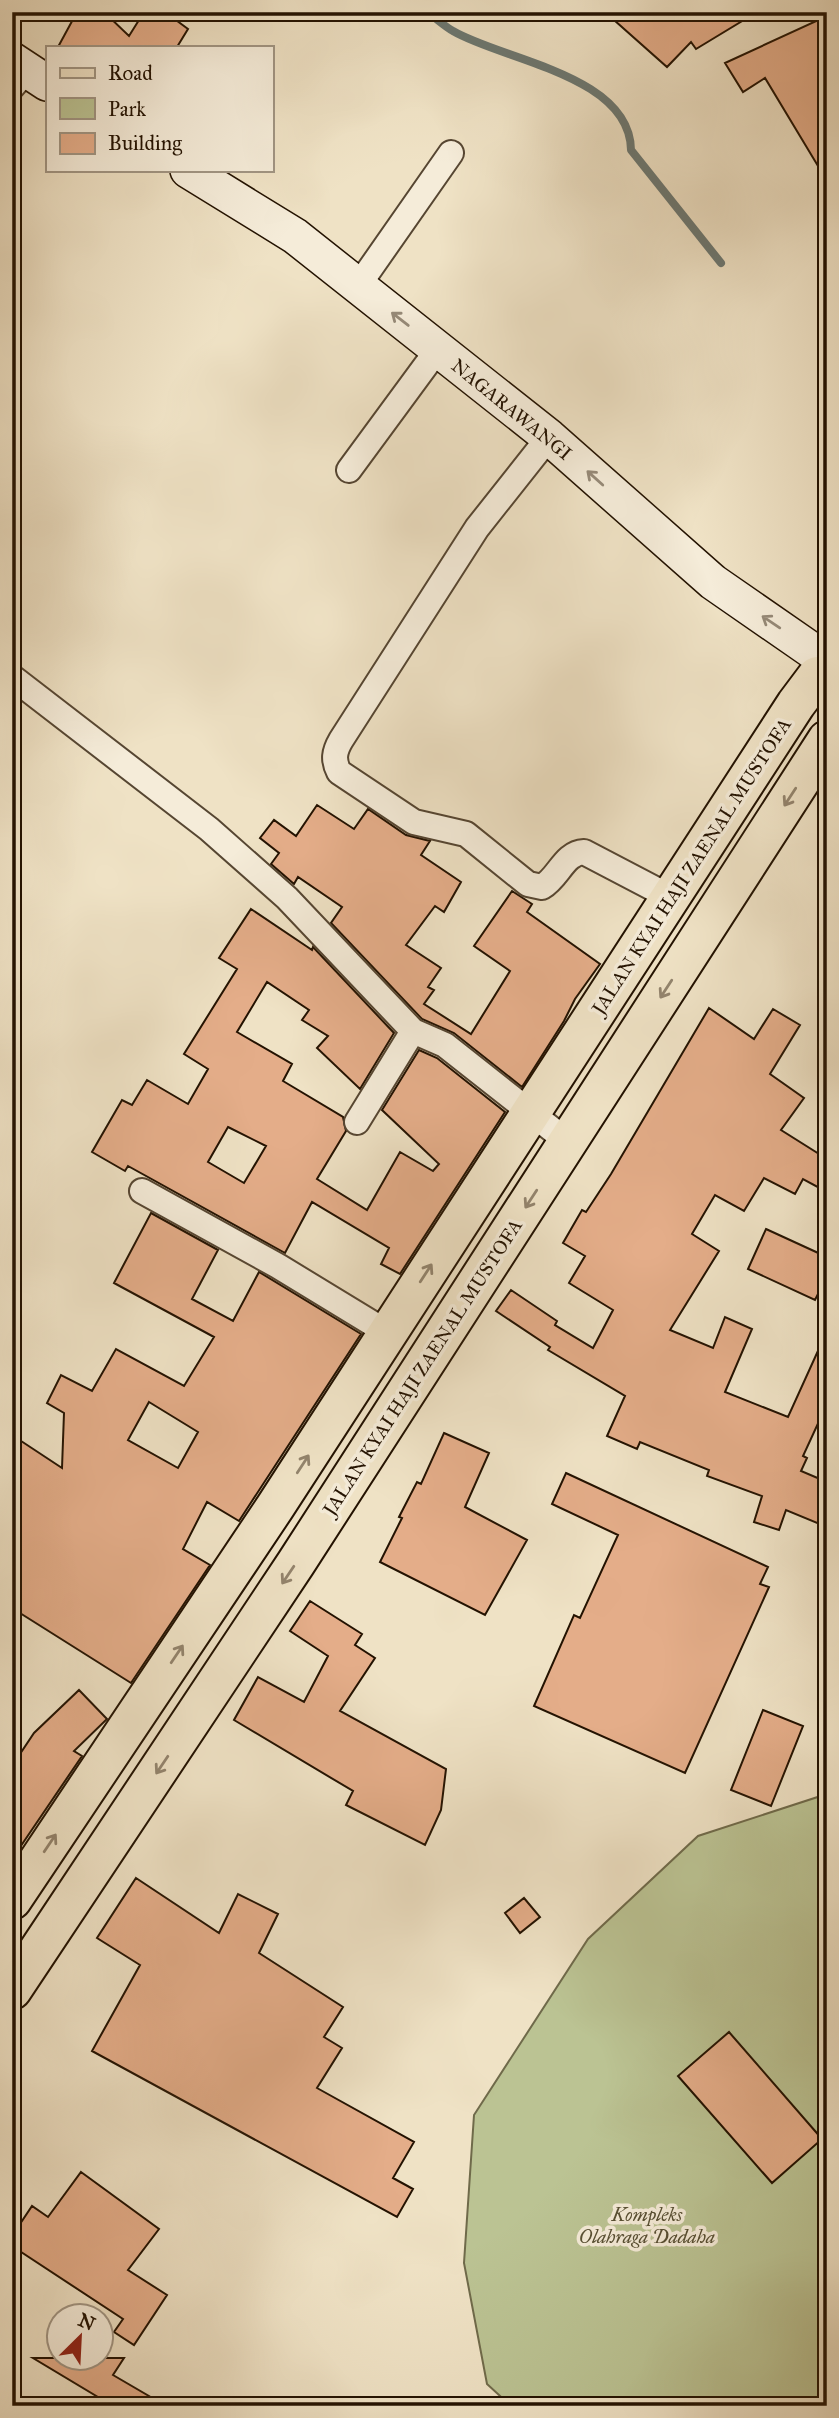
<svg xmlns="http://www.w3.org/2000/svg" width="839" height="2418" viewBox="0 0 839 2418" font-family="'IM FELL Great Primer',serif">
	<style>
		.green { fill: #bbc393; stroke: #6f6a4a; stroke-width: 2 }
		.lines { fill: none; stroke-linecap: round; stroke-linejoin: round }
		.stream { stroke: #6c7872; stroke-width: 8 }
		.building { fill: #e4ad89; stroke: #231201; stroke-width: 2; fill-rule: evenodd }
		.street-casing { stroke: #564632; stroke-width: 28 }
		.secondary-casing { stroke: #231201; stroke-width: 38 }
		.primary-casing { stroke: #231201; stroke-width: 42 }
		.street { stroke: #f5ecd9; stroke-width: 24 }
		.secondary { stroke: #f5ecd9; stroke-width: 35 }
		.primary { stroke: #efe2c5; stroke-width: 38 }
		.oneway { stroke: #968a78 }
		.oneway2 { stroke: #93846d }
		.labels { text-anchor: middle; stroke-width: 7; stroke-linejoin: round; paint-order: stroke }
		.street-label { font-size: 19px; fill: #231201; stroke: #f5ecd9 }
		.park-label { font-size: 19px; font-style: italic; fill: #585034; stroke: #f5ecd9 }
	</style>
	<rect width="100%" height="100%" fill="#efe2c5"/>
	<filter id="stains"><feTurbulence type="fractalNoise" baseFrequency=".00286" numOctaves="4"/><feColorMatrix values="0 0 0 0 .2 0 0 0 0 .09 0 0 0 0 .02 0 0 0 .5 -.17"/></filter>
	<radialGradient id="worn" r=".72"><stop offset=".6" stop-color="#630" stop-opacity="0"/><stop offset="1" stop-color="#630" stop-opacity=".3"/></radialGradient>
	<!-- green -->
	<path class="green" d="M827,1794v612h-316l-24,-22 -23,-121 10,-148 114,-176 110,-103z"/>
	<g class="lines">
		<!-- stream -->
		<path class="stream" d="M427,12c9,6 17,14 26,19 49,29 177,44 178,119l90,113"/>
	</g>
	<!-- building -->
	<path class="building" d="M77,12h27l25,24 15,-24h21l23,17 -11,18h-119z
		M605,12h152l-61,37 -5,-7 -24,25z
		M827,16v165l-62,-103 -22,14 -18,-29z
		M317,805l37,24 14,-20 38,26 24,6 -9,14 40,27 -17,30 -9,-6 -29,39 35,23 -13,19 6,3 -10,14 47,30 39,-63 -36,-25 38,-55 20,13 -5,8 73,52 -25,35 -11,22 -42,66 -68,-54 -32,-14 -91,-96 11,-16 -44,-30 -4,7 -23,-20 8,-11 -19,-15 14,-18 22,16z
		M251,909l61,41 1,-3 81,86 -34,56 -43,-41 11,-12 -26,-16 7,-10 -42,-28 -30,50 55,32 -9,17 60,36 3,14 -29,48 50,31 33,-58 33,19 6,-7 -57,-54 37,-60 18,8 68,54 -105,162 -19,-10 8,-16 -77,-46 -27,51 -157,-87 -3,5 -33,-19 30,-52 10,5 15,-25 41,24 20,-35 -24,-15 53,-85 -18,-11zM228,1127l38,19 -22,37 -36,-21z
		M709,1008l45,31 19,-30 27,16 -30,49 34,24 -23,32 46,29v33l-24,-13 -8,15 -31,-16 -20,33 -29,-16 -23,39 27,17 -49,79 43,18 12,-31 27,12 -27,63 63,25 39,-86v73l-24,52 4,2 -6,13 26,11v45l-41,-17 -7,20 -25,-8 8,-26 -55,-20 2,-6 -69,-28 -3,7 -30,-13 18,-40 -77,-46 2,-3 -54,-36 15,-21 46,31 -2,4 38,23 20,-38 -44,-27 16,-27 -22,-13 19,-33 4,2 25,-38z
		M151,1213l67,37 -26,49 41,22 26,-49 102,62 -122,187 -32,-19 -24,47 27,16 -79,118 -119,-75v-173l50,33 2,-55 -17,-10 14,-28 31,16 24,-42 68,37 30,-49 -100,-54zM149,1402l49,30 -20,36 -50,-28z
		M766,1229l61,28v19l-12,24 -67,-31z
		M444,1433l45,20 -24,54 62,33 -42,75 -105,-53 22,-44 -3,-1 18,-35 4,2z
		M566,1473l202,94 -8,17 9,3 -84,186 -151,-67 40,-91 6,3 38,-83 -66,-31z
		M310,1601l52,33 -7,11 20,13 -35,53 106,58 -5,41 -16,35 -79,-40 7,-14 -119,-71 24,-43 46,25 24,-46 -38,-25z
		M79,1690l28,29 -33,32 8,5 -70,103v-93l22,-33z
		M763,1710l40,16 -32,80 -40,-16z
		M136,1878l83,55 19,-39 40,20 -19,39 84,54 -19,30 18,11 -25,40 97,54 -21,36 20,11 -16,28 -305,-166 48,-86 -43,-27z
		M524,1898l16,19 -20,16 -15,-20z
		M729,2032l93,107 -50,44 -94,-107z
		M81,2172l78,57 -31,41 39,25 -33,50 -20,-13 9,-13 -111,-73v-10l20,-30 16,11z
		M33,2358h91l-11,17 53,31h-53z"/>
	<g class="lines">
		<!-- street casing -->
		<g class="street-casing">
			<path id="street" d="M12,87l15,-17
				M358,286l93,-133
				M549,437l-72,91 -136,212c-7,12 -8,20 -2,32l75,50 52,12 62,50 14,3c17,-10 22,-34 42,-35l86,45
				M349,470l89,-121
				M12,677l197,152 78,69 126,133 32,14 123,97
				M357,1122l56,-91
				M142,1191l136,75 110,67"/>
		</g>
		<!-- secondary casing -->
		<g class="secondary-casing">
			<path id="secondary" d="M12,60l35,23
				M188,170l107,66 254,201 164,145 114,79"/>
		</g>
		<!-- primary casing -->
		<g class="primary-casing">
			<path id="primary" d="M12,1900l263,-393 521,-803 21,-28
				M12,1990l284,-427 531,-823"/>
		</g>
		<!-- street -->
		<use href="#street" class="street"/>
		<!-- secondary -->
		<use href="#secondary" class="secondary"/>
		<!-- primary -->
		<use href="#primary" class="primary"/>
	</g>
	<!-- one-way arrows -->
	<defs><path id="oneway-shaft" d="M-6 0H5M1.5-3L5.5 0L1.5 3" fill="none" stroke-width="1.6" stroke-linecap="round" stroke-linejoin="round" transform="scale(1.75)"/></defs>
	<g class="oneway">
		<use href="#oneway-shaft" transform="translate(400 319) rotate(-142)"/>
		<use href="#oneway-shaft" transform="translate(595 478) rotate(-138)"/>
		<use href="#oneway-shaft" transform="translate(771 622) rotate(-146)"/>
	</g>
	<g class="oneway2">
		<use href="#oneway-shaft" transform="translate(790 797) rotate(123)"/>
		<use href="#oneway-shaft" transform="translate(666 989) rotate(123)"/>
		<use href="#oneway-shaft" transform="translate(531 1199) rotate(123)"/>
		<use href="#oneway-shaft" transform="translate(426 1273) rotate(-57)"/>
		<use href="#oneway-shaft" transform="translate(303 1464) rotate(-57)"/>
		<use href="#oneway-shaft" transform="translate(288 1575) rotate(124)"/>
		<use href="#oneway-shaft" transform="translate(177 1654) rotate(-56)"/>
		<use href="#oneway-shaft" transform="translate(162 1765) rotate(124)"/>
		<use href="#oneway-shaft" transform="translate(50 1843) rotate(-56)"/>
	</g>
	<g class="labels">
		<!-- street labels -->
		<g class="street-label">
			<text transform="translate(512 409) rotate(39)" y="7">NAGARAWANGI</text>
			<text transform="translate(691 866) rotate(-57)" y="7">JALAN KYAI HAJI ZAENAL MUSTOFA</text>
			<text transform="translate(422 1367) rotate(-57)" y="7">JALAN KYAI HAJI ZAENAL MUSTOFA</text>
		</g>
		<!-- park labels -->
		<g class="park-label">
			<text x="647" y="2221">Kompleks<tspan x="647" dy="22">Olahraga Dadaha</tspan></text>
		</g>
	</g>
	<!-- margin -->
	<rect width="839" height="2418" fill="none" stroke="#efe2c5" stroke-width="42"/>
	<rect x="14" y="14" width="811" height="2390" fill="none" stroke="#231201" stroke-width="3.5"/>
	<rect x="21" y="21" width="797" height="2376" fill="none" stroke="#231201" stroke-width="2"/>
	<!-- legend -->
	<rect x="46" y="46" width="228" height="126" fill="#f5ecd9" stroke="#a19583" stroke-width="2"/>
	<rect x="60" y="68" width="35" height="10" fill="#efe2c5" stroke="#a19583" stroke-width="2"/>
	<text x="108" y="80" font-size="21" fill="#231201">Road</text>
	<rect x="60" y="98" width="35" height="21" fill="#bbc393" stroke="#a19583" stroke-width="2"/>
	<text x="108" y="116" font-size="21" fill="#231201">Park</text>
	<rect x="60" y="133" width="35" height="21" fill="#e4ad89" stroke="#a19583" stroke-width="2"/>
	<text x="108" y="150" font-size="21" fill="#231201">Building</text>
	<!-- north arrow -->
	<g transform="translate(80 2337) rotate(24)"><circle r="33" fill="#f5ecd9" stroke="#a19583" stroke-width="2"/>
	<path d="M0-5L12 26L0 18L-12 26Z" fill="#8f2418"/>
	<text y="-10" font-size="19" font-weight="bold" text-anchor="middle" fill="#231201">N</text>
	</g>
	<rect width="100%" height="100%" filter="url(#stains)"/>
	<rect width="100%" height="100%" fill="url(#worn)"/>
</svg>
